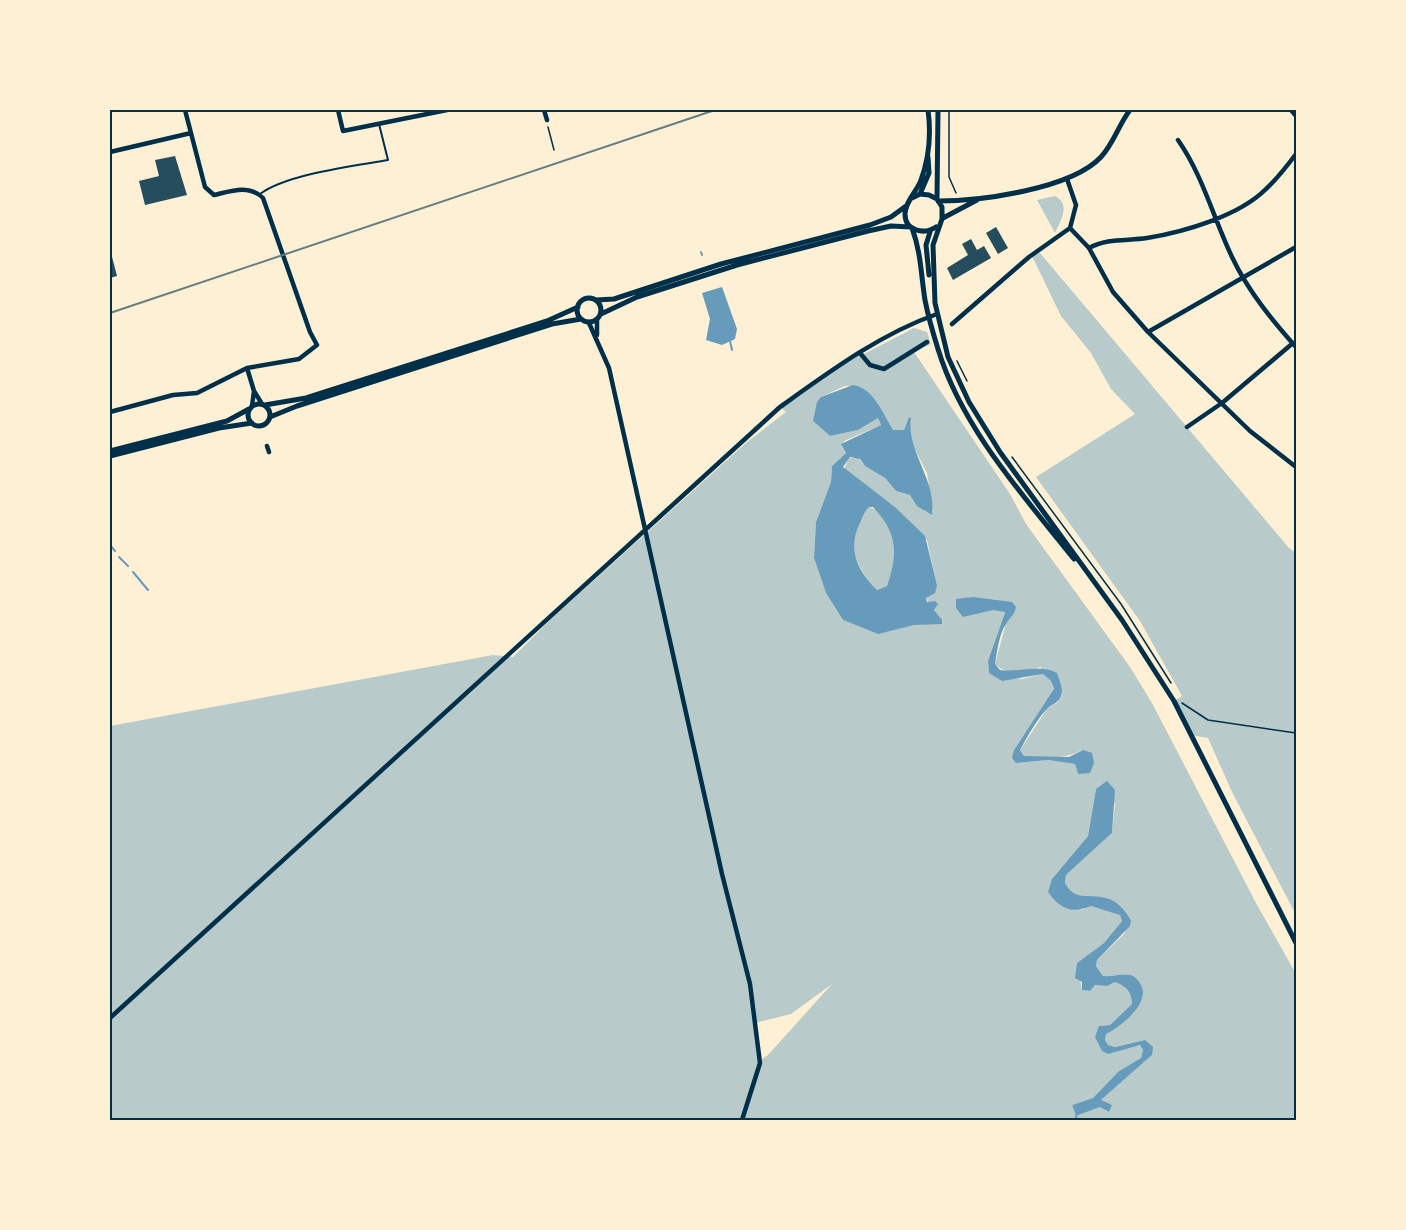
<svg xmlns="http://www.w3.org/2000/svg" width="1406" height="1230" viewBox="0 0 1406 1230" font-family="Ubuntu,sans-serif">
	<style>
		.green { fill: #b9caca; fill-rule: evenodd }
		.water { fill: #669bbc; fill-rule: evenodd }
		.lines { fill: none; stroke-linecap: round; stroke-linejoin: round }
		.stream { stroke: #669bbc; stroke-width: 2 }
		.building { fill: #264d5e }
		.path { stroke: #003049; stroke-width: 1.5 }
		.service { stroke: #003049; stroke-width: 2 }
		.minor { stroke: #003049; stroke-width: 4.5 }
		.tertiary { stroke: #003049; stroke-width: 5 }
		.rail { stroke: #657d81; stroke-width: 2 }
		.neatline { fill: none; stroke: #003049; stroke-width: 2 }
	</style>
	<rect width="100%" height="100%" fill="#fdf0d5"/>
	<!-- green -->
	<path class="green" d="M1055,196c16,8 6,24 0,37l-18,-33z
		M1040,253l249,295 7,5v362l-64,-123 -24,-54 -18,-3 -16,-34 8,-5 -42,-75 -104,-144 99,-63 -24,-25 -20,-36 -30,-37 -29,-60z
		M914,328l13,4 4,12 -17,8 96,142 16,30 104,143 22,36 104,200 40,71v146h-1186v-394l383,-71 20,2 38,-38 196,-177 39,-30 -6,-5 80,-54 2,2zM845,386c26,-1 36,24 47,44h12l5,-13 2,25 16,31 6,39h-7l-16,-17 -14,-4 -11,-13 -20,-12 -7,-8h-9l-5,11 51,38 32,33 10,45 -11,13 3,5 6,-2 -1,9 4,6 1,7 -25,2 -38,8 -33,-13 -17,-27 -12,-35 2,-36 15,-40 1,-16 14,-13 -4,-7 2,-5 37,-16 -3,-7 -20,12 -28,6 -17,-15 8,-24zM1016,607l-10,16 -11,41c12,13 31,6 46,3l21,28 -4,7 -11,7 -27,41 5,7c20,1 38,3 57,-7l-4,24 -3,-10 -27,-4 -32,3 -2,-13 40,-60 -3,-9 -8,-7 -21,5 -33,-6 -1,-12 17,-50 -12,-1zM1096,789l19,15 -3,29 -46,42 -1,8c10,17 24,14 42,15l24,21 -7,15 -27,26 -1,6 7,10c9,1 20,-3 28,-1 5,2 8,6 10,10 10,18 -20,42 -35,49l-1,6 3,5 7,2 30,-7 7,15 -51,45 8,12 -9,-5 -24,9 -4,-11 21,-7 26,-27 22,-13 2,-8 -3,-5 -38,6 -3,-25 11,-1 22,-21c-1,-13 -5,-17 -17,-22l-8,4 -12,-1 -5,6 -8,-1 -5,-27 27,-20 18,-22 -2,-7 -29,-8 -10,4 -29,-31 36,-43zM832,984l-64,71 -7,5 -6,-37 36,-9z
		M869,507c19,4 29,40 26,57 -2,7 -6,15 -8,22l-11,4c-22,-24 -35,-58 -7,-83z"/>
	<!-- water -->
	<path class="water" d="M722,287l15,42 -2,10 -13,6 -16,-5 4,-21 -8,-26z
		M853,385c21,3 30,29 40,45h11l5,-13 2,1c-5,34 26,61 21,97l-15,-9 -7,-11 -14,-4 -11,-13 -20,-12 -5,-7 -10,-2 -7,10 52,40 30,29 12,49 -2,8 -9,5 1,4 8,-1 3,3 -4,6 8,10v4l-28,1 -36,9 -35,-14 -17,-27 -12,-35 2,-36 15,-40 1,-16 14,-13 -5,-9 40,-19 -3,-7 -20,12 -28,6 -17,-15 4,-19 4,-5zM869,507h4c25,26 25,47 14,79l-10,4c-20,-19 -30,-42 -17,-67 3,-7 4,-11 9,-16z
		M973,597l39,5 4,5c-2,9 -6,10 -10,17 -7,10 -9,28 -11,40l5,6c21,3 38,-7 57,3 2,7 7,16 4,23 -2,7 -9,8 -14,13 -10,10 -20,28 -27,41l4,6 45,1 14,-7 9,3 2,10 -4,10 -12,1 -3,-10 -27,-4 -32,3 -4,-5 2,-8 40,-61 -3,-8 -8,-7 -41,7 -13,-8 -1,-12 17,-49 -12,-2 -30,7 -7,-9v-9z
		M1107,781l8,9 -3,43 -46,42 -1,8c11,19 23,10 41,15 11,2 19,13 25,22l-1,6 -33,34 -1,6 7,10c9,1 20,-3 28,-1 5,2 8,6 10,10 10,18 -20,42 -35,49l-1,6 3,5 7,2 30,-7 8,7 -1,8 -51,45 11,5 -3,7 -9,-5 -24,9 -4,-11 21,-7 26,-27 22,-13 2,-8 -3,-5 -32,9 -6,-3 -7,-14 4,-11 11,-1 22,-21c-1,-13 -5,-17 -17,-22l-8,4 -12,-1 -5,6 -8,-1v-8l-7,-4 2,-15 27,-20 18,-22 -2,-6 -29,-9c-19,8 -31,3 -43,-14l4,-13 36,-43 8,-47z"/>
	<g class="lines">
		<!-- stream -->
		<path class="stream" d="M701,252l1,3
			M730,341l2,9
			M110,545l5,6
			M119,557l9,9
			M133,572l15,18
			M1076,1116l1,4"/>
	</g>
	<!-- building -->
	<path class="building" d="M175,156l12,39 -42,10 -6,-24 20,-5 -4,-16z
		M996,227l12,21 -10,6 -12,-21z
		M971,239l6,11 7,-4 7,12 -38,22 -6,-12 21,-13 -6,-11z
		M110,249l7,27 -7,2z"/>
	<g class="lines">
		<!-- path -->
		<path class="path" d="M949,110v67l7,16
			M548,127l6,23
			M957,361l10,20
			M1012,457l109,147 50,79
			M1182,703l26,17 88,13"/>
		<!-- service -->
		<path class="service" d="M260,194c27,-20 94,-28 128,-34l-9,-36"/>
		<!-- minor -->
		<path class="minor" d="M338,110l5,21 104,-21
			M544,110l3,10
			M1291,110l5,6
			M1178,140c25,36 35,77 54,117 16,34 40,63 64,90
			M110,152l81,-19
			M1067,179l9,26 -6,23
			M1070,228l19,20 24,44 35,40 102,99 46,36
			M1089,248c18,-10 38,-7 58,-10 37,-6 92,-22 119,-49 11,-10 21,-23 30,-35
			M589,323l20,45 113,506 28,110 10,79 -18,57
			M952,324l77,-67 41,-29
			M1148,332l148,-85
			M597,335v-15
			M860,353l10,12 14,4 43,-27
			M247,368l7,23 8,13
			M252,406l2,-15
			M110,412l63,-17 24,-2 50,-25 52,-9 18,-14 -7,-13 -47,-134c-14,-14 -32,-7 -49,-3l-9,-8 -20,-77
			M1187,427l35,-24 71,-60
			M267,446l2,6
			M110,1018l670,-611c49,-35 100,-73 157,-93"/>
		<!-- tertiary -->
		<path class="tertiary" d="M928,110c3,22 1,48 -7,70 -4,11 -16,22 -16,34 0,17 19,21 31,13
			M920,194l9,-21 -1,-16
			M912,198l8,-4 9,1 8,4 5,8v12l-9,26 2,58 13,54 21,45 31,50 122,168 52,81 122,242
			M937,199l1,-89
			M938,201c43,0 133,-12 163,-44 13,-14 18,-33 29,-47
			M943,218l34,-18
			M912,228c9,24 9,47 13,72 3,16 8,33 13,49 24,79 85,146 136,210
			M929,275l-3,-30 4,-13
			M577 310a12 12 0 1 1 24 0a12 12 0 1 1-24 0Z
			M596,300l18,-1 107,-35 149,-39 21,-8 15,-11
			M601,314l36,-17 100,-32 131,-34 23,-5 20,1
			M248 415a11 11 0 1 1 22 0a11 11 0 1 1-22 0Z
			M265,405l41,-7 241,-77 31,-14
			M270,417l27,-11 255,-82 29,-5
			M110,451l117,-30 22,-12
			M110,456l109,-28 33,-5"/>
		<!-- rail -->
		<path class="rail" d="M110,313l605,-203"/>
	</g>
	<!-- border -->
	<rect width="1406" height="1230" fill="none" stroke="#fdf0d5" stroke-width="222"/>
	<rect x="111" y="111" width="1184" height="1008" class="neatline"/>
</svg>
